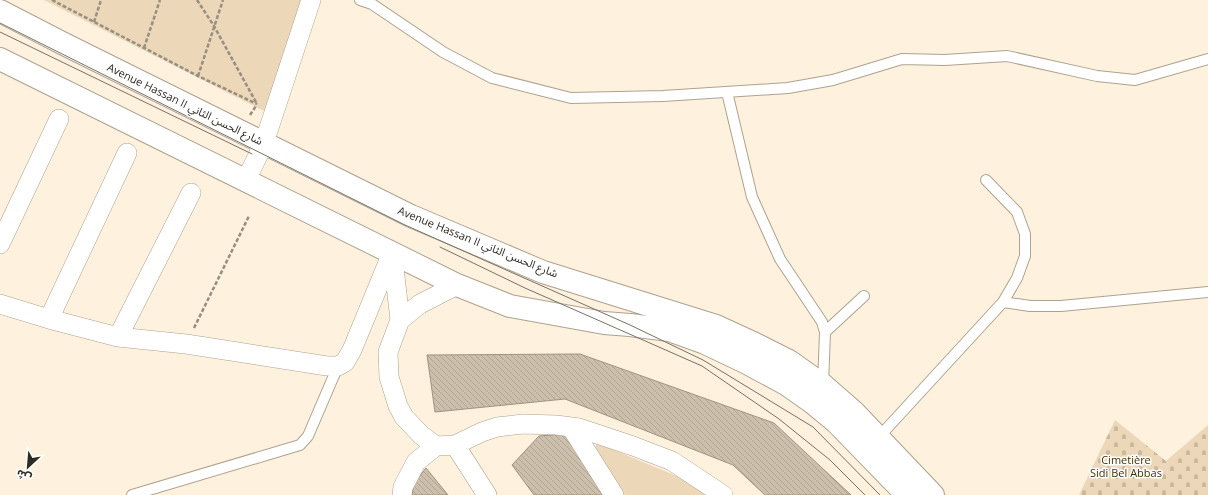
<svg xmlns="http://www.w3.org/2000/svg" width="1208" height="495" viewBox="0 0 1208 495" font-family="'Open Sans','Noto Sans Arabic',sans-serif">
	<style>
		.green { fill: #ecd8b9 }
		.cemetery { fill: url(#cemetery-stones) }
		.building { fill: url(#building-back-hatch); stroke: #9f9381 }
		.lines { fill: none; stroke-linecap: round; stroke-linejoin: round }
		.lane-casing { stroke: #aea28f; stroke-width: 12 }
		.street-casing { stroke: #aea28f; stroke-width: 20 }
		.highway-casing { stroke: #aea28f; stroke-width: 24 }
		.path { stroke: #988e81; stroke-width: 2.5; stroke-dasharray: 4 2; stroke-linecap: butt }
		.lane { stroke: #fff; stroke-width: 10 }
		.street { stroke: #fff; stroke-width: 19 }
		.highway { stroke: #fff; stroke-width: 22 }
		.tram { stroke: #797165; stroke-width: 1 }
		.labels { text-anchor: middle; stroke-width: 3; stroke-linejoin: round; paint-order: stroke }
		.street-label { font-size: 11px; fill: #2e2922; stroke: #fff }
		.park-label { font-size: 11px; fill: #422e0b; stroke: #fff }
	</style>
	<defs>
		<pattern id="cemetery-stones" width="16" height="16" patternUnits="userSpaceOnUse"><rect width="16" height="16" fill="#ecd8b9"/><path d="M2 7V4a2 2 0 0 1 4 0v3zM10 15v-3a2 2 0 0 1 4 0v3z" fill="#cbb99f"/></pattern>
		<pattern id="building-back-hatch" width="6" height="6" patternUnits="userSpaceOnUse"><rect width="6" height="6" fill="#ccbfac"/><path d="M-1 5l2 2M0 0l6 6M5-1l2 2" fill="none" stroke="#b0a494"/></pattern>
	</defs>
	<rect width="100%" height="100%" fill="#fef1dd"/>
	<!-- green -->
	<path class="green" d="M44,0h259l-34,102 -5,9z
		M597,443l94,39 14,13h-80l-32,-42z"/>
	<!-- cemetery -->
	<path class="cemetery" d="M1115,420l51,41 42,-36v70h-129z"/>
	<!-- building -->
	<path class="building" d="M580,354l194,69 77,72h-86l-32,-30 -168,-66 -130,13 -8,-57z
		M565,434l42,61h-73l-22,-30 27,-29z
		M426,468l22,27h-36l2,-12z"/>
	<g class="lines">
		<!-- lane casing -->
		<g class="lane-casing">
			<path id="lane" d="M360,0l12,4 71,48 49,26 79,20 92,-2 125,-8 45,-8 69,-21 43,1 62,-4 90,20 38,4 73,-21
				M727,92l25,105 28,62 42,63 3,10 -2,53
				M1003,302l27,4h31l147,-14
				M825,332l39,-36
				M878,438l125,-136 14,-24 8,-22v-22l-8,-22 -31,-32
				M132,495l168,-50 8,-9 30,-70"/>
		</g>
		<!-- street casing -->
		<g class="street-casing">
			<path id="street" d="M246,180l18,-37 47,-143
				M0,244l59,-125
				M396,255l-2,13 6,52 -12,32 1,25 9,29 6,11 17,18 15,11 -20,16 -13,25 -1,8
				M0,304l49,15 69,18 68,7 141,22h11l7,-4 7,-12 40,-97
				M49,319l78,-166
				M400,320l20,-16 37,-19
				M118,337l73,-144
				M571,427l43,68
				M455,445l32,50
				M436,446l19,-1 27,-13 15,-5 26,-3 33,1 23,3 54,18 39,15 51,34"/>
		</g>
		<!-- highway casing -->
		<g class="highway-casing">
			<path id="highway" d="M0,11l64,33 347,172 132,56 173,54 39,18 34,17 34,24 31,27 79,83
				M0,59l457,226 53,21 94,17 26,2 39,5 36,13 40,19 41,22 27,19 23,19 71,73"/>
		</g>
		<!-- path -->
		<path class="path" d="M52,0l146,76 59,28
			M197,0l17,26 43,78
			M94,22l7,-22
			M144,48l16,-48
			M198,76l25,-76
			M250,115l6,-9
			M194,328l55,-112"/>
		<!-- lane -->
		<use href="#lane" class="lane"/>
		<!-- street -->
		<use href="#street" class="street"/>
		<!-- highway -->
		<use href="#highway" class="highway"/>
		<!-- tram -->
		<path class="tram" d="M0,23l405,202 225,100 73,35 110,67 67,68
			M0,32l252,122
			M440,247l85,41 177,78 77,53 51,41 35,35"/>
	</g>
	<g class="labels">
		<!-- street labels -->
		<g class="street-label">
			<text transform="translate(185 104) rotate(26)" y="4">Avenue Hassan II شارع الحسن الثاني</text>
			<text transform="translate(478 242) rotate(22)" y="4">Avenue Hassan II شارع الحسن الثاني</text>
		</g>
		<!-- park labels -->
		<g class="park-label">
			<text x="1126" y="464">Cimetière<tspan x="1126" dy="13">Sidi Bel Abbas</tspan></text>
		</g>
	</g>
	<!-- north arrow -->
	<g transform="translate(28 467) rotate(206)" stroke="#ffffff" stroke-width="3" paint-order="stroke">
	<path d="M0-3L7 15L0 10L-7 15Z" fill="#2e2922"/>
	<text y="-6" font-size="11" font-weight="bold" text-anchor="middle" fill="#2e2922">ش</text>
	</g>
</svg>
